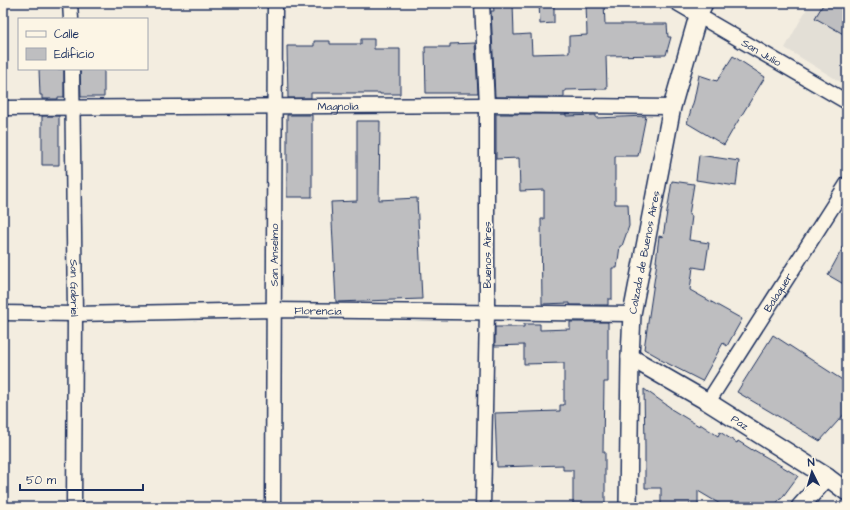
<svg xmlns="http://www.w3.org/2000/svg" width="850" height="510" viewBox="0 0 850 510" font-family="'Architects Daughter',sans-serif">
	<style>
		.built { fill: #e3dfd6 }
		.building { fill: #bebec0; stroke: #1b2f5e }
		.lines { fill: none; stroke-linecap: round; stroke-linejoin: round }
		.minor-casing { stroke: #1b2f5e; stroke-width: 17 }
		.tertiary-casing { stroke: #1b2f5e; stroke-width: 20 }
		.minor { stroke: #fcf5e5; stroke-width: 14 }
		.tertiary { stroke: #fcf5e5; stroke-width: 17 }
		.labels { text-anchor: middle; stroke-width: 4; stroke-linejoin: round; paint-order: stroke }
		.street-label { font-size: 11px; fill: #1b2f5e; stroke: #fcf5e5 }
	</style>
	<rect width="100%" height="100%" fill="#f3ede0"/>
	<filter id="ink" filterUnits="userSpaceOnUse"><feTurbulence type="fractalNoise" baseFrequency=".025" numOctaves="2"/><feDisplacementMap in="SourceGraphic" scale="8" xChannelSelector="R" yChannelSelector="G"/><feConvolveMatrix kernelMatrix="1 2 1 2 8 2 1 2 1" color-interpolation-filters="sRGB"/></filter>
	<g filter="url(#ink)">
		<!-- built -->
		<path class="built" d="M810,3h37v83l-62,-38z"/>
		<!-- building -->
		<path class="building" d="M493,3h20l1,32 17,-1 1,20 37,-1v-17l18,-1 -1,-32h18l1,21h62l1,13h3l-5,18 -60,1 1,33 -41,1v1h-2v6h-69l-4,-86h3z
			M539,3h15v20l-14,1z
			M824,3h23v33l-32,-18z
			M361,39h13v10h26v45h-20v-1h-69v5h-23l-1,-52h27v-5h16v3h31z
			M475,43l3,50h-52l-1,-46h25v-3z
			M733,56l32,21 -30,49 -11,19 -37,-22 7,-23 5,-25 18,6z
			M39,69h25v28h-6v2h-16v-4h-2z
			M80,69h24v28h-23z
			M496,114h70v2l30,-1v3l50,-2 -8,40h-23v48h13l1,22 -7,20h-2l-3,22h-5v31h-4v6h-38v-2l-28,1 -1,-85h3v-29l-24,1 -1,-33 -23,1z
			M287,115h25v82h-25z
			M42,116h17v49h-17z
			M357,121h23l-1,79 38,-2 5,101 -86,3 -5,-100 26,-1z
			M699,155l40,6 -3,25 -40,-6z
			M672,181l22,3 -5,31 3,1 -3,24 20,3 -4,26 -12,-2 -3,23 52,29 -15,27 -4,-3 -21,38 -43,-22 1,-1 -16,-9 13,-87h-1l3,-26 4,1z
			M847,240v46l-19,-11z
			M570,322h38v60h-4l-1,70h2v52h-32v-34h-10v-5l-66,2 -2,-54 65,-2v-6h4v-42l-40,1v-19l-29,1v-19h29v-3h16v6l30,-1z
			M773,335l74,48v28l-27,30 -83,-49z
			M644,389l27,19v1l28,17 1,-2 18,12 2,-4 17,11 1,-2 16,10v-1l19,11 25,15 -17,23h-1l-7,8h-48l-27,-16v16h-37v-19h-16v-41z"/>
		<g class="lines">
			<!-- minor casing -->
			<g class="minor-casing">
				<g id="minor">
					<path d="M70,3l1,16"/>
					<path d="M482,3l5,102v208l-4,194"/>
					<path id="s1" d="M677,3l170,99"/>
					<path id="s2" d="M72,69l3,245 -1,193"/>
					<path id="s3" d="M3,108l484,-3 185,2"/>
					<path id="s4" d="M3,313l72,1 199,-4 358,4"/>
					<path id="s5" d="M708,402l139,-218"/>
					<path id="s6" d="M273,507l2,-504"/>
				</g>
			</g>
			<!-- tertiary casing -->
			<g class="tertiary-casing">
				<g id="tertiary">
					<path id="s7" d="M630,357l78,45 119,75 20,15"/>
					<path id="s8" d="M628,507l2,-150 2,-43 40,-207 26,-91 6,-13"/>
					<path d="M800,507l27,-30"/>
				</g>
			</g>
			<!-- minor -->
			<use href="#minor" class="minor"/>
			<!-- tertiary -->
			<use href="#tertiary" class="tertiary"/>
		</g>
	</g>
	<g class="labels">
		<!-- street labels -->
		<g class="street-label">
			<text dy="4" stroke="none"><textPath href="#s1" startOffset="98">San Julio</textPath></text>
			<text dy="4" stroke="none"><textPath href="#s3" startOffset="335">Magnolia</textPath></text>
			<text dy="4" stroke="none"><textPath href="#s8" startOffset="256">Calzada de Buenos Aires</textPath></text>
			<text dy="4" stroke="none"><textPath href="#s6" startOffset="252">San Anselmo</textPath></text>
			<text transform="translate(487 255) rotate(-90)" y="4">Buenos Aires</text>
			<text dy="4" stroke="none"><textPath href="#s2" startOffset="219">San Gabriel</textPath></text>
			<text dy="4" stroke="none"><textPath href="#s5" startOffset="130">Balaguer</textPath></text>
			<text dy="4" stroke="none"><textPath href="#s4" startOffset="315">Florencia</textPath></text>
			<text dy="4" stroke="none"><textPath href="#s7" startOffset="128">Paz</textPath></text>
		</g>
	</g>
	<!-- margin -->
	<rect width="850" height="510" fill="none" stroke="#fcf5e5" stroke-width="16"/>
	<rect x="8" y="8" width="834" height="494" fill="none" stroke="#1b2f5e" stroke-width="1.5" filter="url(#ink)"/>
	<!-- legend -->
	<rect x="18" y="18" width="130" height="52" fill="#fcf5e5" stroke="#a2a6af"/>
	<rect x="26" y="31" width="20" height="6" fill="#fcf5e5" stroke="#a2a6af"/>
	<text x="54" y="38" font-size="12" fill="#1b2f5e">Calle</text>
	<rect x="26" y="48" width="20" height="12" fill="#bebec0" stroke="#a2a6af"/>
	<text x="54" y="58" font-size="12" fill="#1b2f5e">Edificio</text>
	<!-- north arrow -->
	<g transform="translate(812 472) rotate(355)" stroke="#fcf5e5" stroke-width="3" paint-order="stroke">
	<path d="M0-3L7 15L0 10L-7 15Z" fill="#1b2f5e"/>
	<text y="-6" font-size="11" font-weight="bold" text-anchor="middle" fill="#1b2f5e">N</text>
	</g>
	<!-- scale -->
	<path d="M20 484v6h123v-6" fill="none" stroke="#1b2f5e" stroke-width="2"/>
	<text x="26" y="484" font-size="12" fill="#1b2f5e" stroke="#fcf5e5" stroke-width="3" paint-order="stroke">50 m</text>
</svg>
